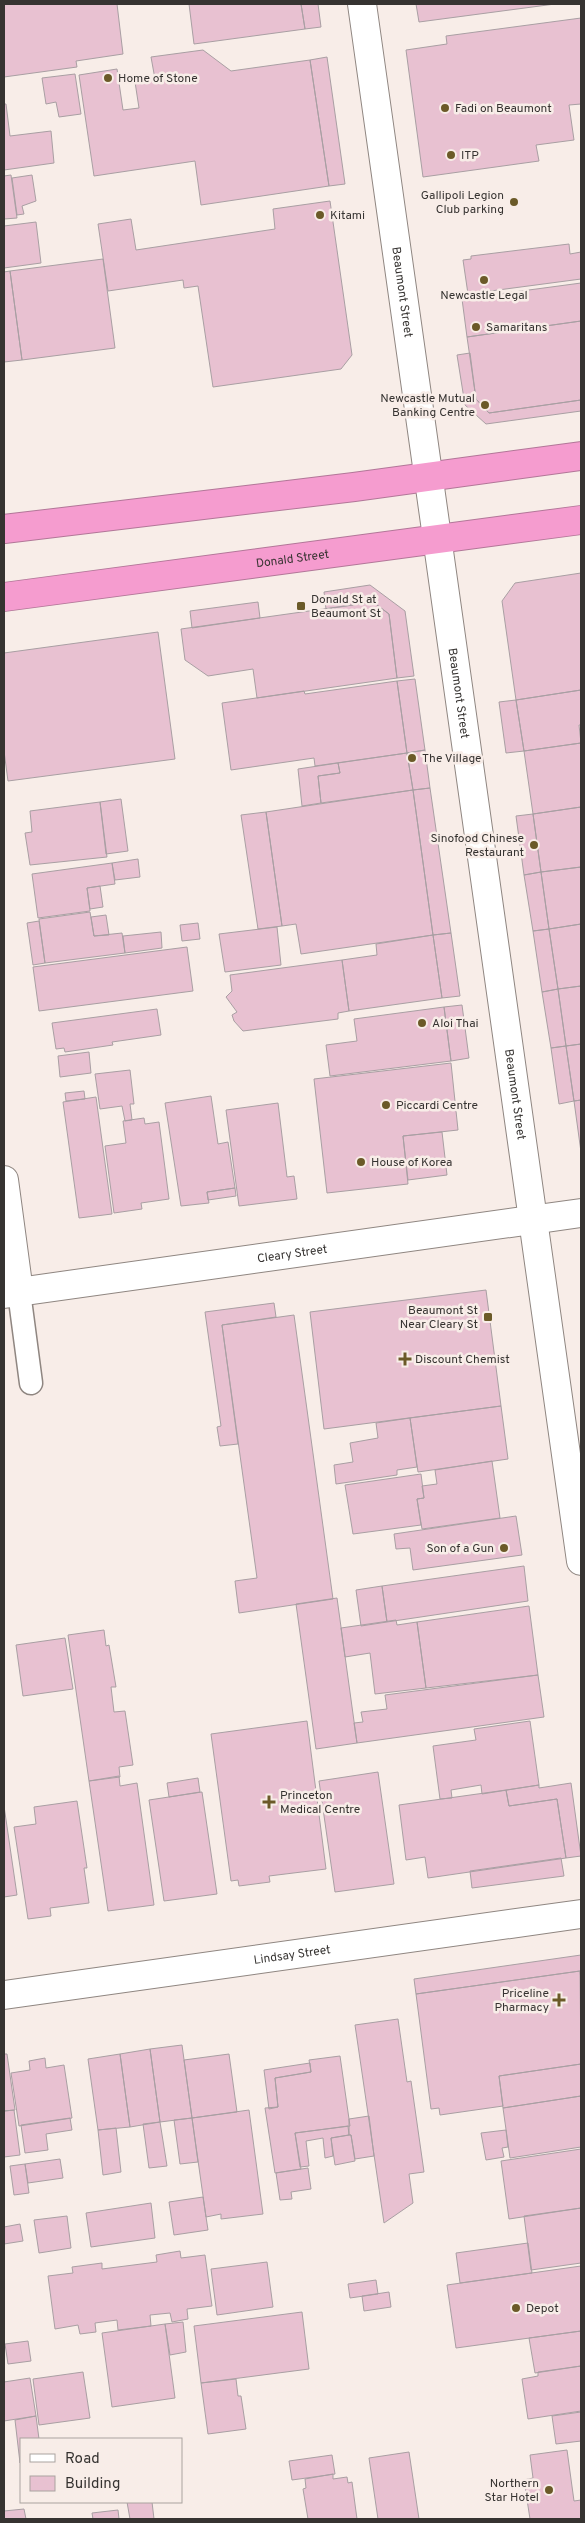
<svg xmlns="http://www.w3.org/2000/svg" width="585" height="2523" viewBox="0 0 585 2523" font-family="Overpass,sans-serif">
	<style>
		.building { fill: #e8c1d1; stroke: #a99fa3 }
		.lines { fill: none; stroke-linecap: round; stroke-linejoin: round }
		.lane-casing { stroke: #8f8681; stroke-width: 25 }
		.street-casing { stroke: #8f8681; stroke-width: 30 }
		.secondary-casing { stroke: #8f8681; stroke-width: 30 }
		.highway-casing { stroke: #b27798; stroke-width: 30 }
		.lane { stroke: #fff; stroke-width: 22 }
		.street { stroke: #fff; stroke-width: 28 }
		.secondary { stroke: #fff; stroke-width: 28 }
		.highway { stroke: #f59ccf; stroke-width: 28 }
		.poi-dot { fill: #6b5a28; stroke: #f8ede8; stroke-width: 2 }
		.labels { text-anchor: middle; stroke-width: 5; stroke-linejoin: round; paint-order: stroke }
		.poi-label { font-size: 12px; fill: #363331; stroke: #f8ede8; text-anchor: start }
		.street-label { font-size: 12px; fill: #363331; stroke: #f8ede8 }
	</style>
	<rect width="100%" height="100%" fill="#f8ede8"/>
	<!-- building -->
	<path class="building" d="M4,4h113l6,50 -47,7 1,6 -73,10z
		M189,4h112l4,25 -111,15z
		M301,4h17l3,23 -16,2z
		M416,4h139l-136,18z
		M581,18v86l-12,1 5,35 -38,5 3,16 -116,16 -17,-127 41,-6 -1,-8z
		M203,50l28,21 79,-11 19,126 -128,19 -6,-44 -101,15 -15,-101 38,-6 6,41 16,-2 -4,-26 20,-3 -4,-22z
		M327,57l18,127 -16,2 -19,-126z
		M75,74l6,40 -22,3 -3,-15 -10,2 -4,-26z
		M4,104h2l4,32 41,-5 3,32 -50,7z
		M11,175l6,43 -13,1v-43z
		M32,175l4,26 -14,5 2,8 -7,1 -5,-37z
		M330,201l22,154 -11,14 -128,18 -15,-101 -14,2 -1,-8 -75,11 -10,-67 33,-5 5,31 139,-21 -2,-20z
		M36,222l5,41 -37,5v-42z
		M569,244l1,10 11,-2v27l-113,15 -5,-34 8,-1v-3z
		M103,259l12,89 -93,12 -12,-89z
		M10,271l12,89 -18,2v-90z
		M581,283v38l-114,16 -5,-38z
		M581,321v79l-92,13 -13,-14 -9,-62z
		M470,353l6,46 13,14 92,-13v11l-95,13 -21,-19 -8,-50z
		M581,573v117l-65,10 -14,-99 13,-18z
		M370,585l35,26 9,65 -17,2 -8,-64 -16,-12 -47,7 -2,-17z
		M258,602l2,16 -68,10 -2,-17z
		M373,602l16,12 8,64 -140,20 -4,-29 -45,7 -23,-16 -4,-31z
		M158,632l17,127 -167,22 -4,-30v-98z
		M415,679l10,71 -18,3 -10,-72z
		M397,681l10,72 -92,13 -1,-8 -83,12 -9,-67 82,-12 1,3z
		M581,690v35h-2l2,18 -57,8 -8,-51z
		M516,700l8,51 -18,2 -7,-51z
		M581,743v64l-48,7 -9,-63z
		M425,750l5,38 -17,2 -6,-37z
		M407,753l6,37 -92,13 -3,-27 22,-3 -2,-10z
		M338,763l2,10 -22,3 3,27 -19,3 -4,-37z
		M430,788l21,145 -18,2 -20,-145z
		M413,790l20,145 -132,19 -5,-30 -14,2 -16,-114z
		M121,799l7,52 -22,3 -6,-52z
		M100,802l7,55 -77,8 -5,-32 7,-1 -2,-21z
		M581,807v60l-40,5 -8,-58z
		M266,812l16,114 -24,3 -17,-114z
		M533,814l8,58 -17,3 -8,-59z
		M138,859l2,18 -25,3 -3,-17z
		M112,863l3,21 -28,4 3,23 -52,7 -6,-44z
		M581,867v57l-32,5 -8,-57z
		M541,872l8,57 -16,2 -9,-56z
		M100,886l3,21 -13,2 -3,-21z
		M90,912l4,24 28,-3 3,20 -80,10 -6,-44z
		M106,915l3,20 -15,1 -3,-19z
		M39,921l6,42 -12,2 -6,-42z
		M198,923l2,16 -18,2 -2,-16z
		M581,924v62l-23,3 -9,-60z
		M277,927l4,38 -56,7 -6,-38z
		M549,929l9,60 -16,3 -9,-61z
		M161,932l1,16 -37,5 -2,-17z
		M451,933l9,63 -18,2 -9,-63z
		M433,935l9,63 -93,13 -7,-51 35,-5 -1,-11z
		M187,947l6,44 -154,20 -6,-44z
		M342,960l7,51 -11,2v6l-95,12 -9,-10 -2,-6 5,-3 -11,-15 6,-6 -2,-16z
		M581,986v58l-15,2 -8,-57z
		M558,989l8,57 -15,2 -9,-56z
		M462,1005l7,53 -18,3 -7,-54z
		M444,1007l7,54 -121,15 -4,-31 31,-4 -3,-22z
		M157,1009l4,26 -49,7 1,3 -48,7 -1,-4 -8,1 -4,-26z
		M581,1044v56l-7,1 -8,-55z
		M566,1046l8,55 -15,3 -8,-56z
		M89,1052l2,21 -31,4 -2,-21z
		M451,1063l7,67 -55,6 5,48 -81,9 -13,-114z
		M130,1070l4,34h-4l2,16 -7,1 -3,-15 -22,3 -5,-35z
		M84,1091l1,8 -19,2 -1,-8z
		M211,1096l7,48 10,-2 7,46 -28,4 2,11 -28,3 -16,-103z
		M96,1097l16,117 -33,4 -16,-116z
		M581,1100v52l-7,-51z
		M278,1103l9,74 7,-1 3,23 -58,7 -13,-96z
		M144,1118l1,6 14,-2 10,77 -28,4 1,6 -28,4 -9,-67 21,-3 -3,-22z
		M442,1132l5,43 -39,5 -5,-44z
		M235,1188l1,8 -28,4 -1,-8z
		M486,1290l15,116 -177,23 -14,-117z
		M274,1303l2,14 -54,8 16,119 -18,2 -3,-19 4,-1 -16,-114z
		M294,1315l39,284 -94,14 -4,-32 22,-3 -35,-253z
		M501,1406l7,53 -90,13 -8,-54z
		M410,1418l7,49 -20,3v5l-61,9 -2,-19 19,-3 -3,-19 28,-5 -2,-15z
		M492,1461l8,57 -78,11 -5,-30 7,-1 -2,-12 15,-2 -2,-14z
		M421,1474l3,24 -7,1 4,26 -68,9 -8,-49z
		M516,1516l6,39 -109,15 -3,-22 -14,1 -2,-15z
		M524,1566l4,35 -141,21 -5,-36z
		M382,1586l5,36 -26,4 -5,-36z
		M337,1598l20,145 -41,6 -20,-145z
		M529,1606l9,69 -112,13 -9,-66z
		M396,1620l1,5 20,-3 9,66 -51,6 -5,-41 -25,4 -4,-29z
		M104,1630l2,16 3,-1 7,42h-5l3,25 11,-1 8,54 -14,2 1,10 -31,4 -21,-146z
		M65,1638l8,51 -50,7 -7,-51z
		M538,1675l6,42 -187,26 -3,-20 9,-1 -2,-10 26,-3 -2,-14z
		M307,1721l19,148 -57,7 1,6 -31,4 -1,-6 -7,1 -20,-147z
		M530,1721l9,64 -57,9 -1,-9 -30,5 1,8 -12,1 -7,-53 43,-6 -2,-11z
		M378,1772l16,112 -59,8 -16,-111z
		M119,1776l1,10 17,-3 17,122 -46,6 -19,-130z
		M198,1778l2,14 -31,5 -2,-14z
		M571,1783l10,73 -15,2 -9,-59 -48,7 -3,-16 33,-5v3z
		M506,1790l3,16 48,-7 9,59 -138,20 -3,-21 -19,3 -7,-55z
		M202,1792l15,102 -53,7 -15,-101z
		M77,1801l10,67h-3l5,35 -39,5 1,8 -23,3 -14,-92 22,-3 -2,-17z
		M4,1806l13,89 -13,2z
		M561,1858l3,18 -92,12 -2,-17z
		M581,1955v25l-1,-9 -164,23 -2,-15z
		M580,1971l1,93 -82,12 4,30 -63,9 -1,-7 -8,1 -15,-115z
		M398,2019l9,63 4,-1 13,91 -15,2 4,29 -29,20 -29,-198z
		M182,2045l10,73 -32,4 -10,-73z
		M150,2049l10,73 -30,5 -10,-73z
		M4,2054h3l8,56 -11,1z
		M120,2054l10,73 -32,3 -10,-71z
		M229,2054l8,58 -45,6 -8,-58z
		M340,2056l10,70 -55,7 6,36 -26,4 -10,-65 13,-1 -3,-29 36,-6 -2,-12z
		M45,2058l1,10 18,-3 8,53 -53,8 -8,-53 19,-3 -1,-9z
		M310,2063l1,9 -36,6 3,29 -9,2 -5,-39z
		M581,2064v32l-78,12 -4,-32z
		M581,2096v51l-71,11 -7,-50z
		M14,2110l6,45 -16,2v-46z
		M249,2110l14,104 -42,5v-5l-15,3 -14,-99z
		M369,2116l5,40 -19,3 -4,-24h-2v-16z
		M70,2118l2,12 -26,4 2,16 -23,3 -4,-28z
		M192,2118l6,44 -18,2 -6,-44z
		M160,2122l7,44 -18,2 -6,-44z
		M348,2126l1,9 -18,3 2,18 -8,2 -2,-20 -17,3 3,25 -9,1 -5,-34z
		M116,2128l5,44 -18,3 -5,-45z
		M506,2130l2,17 -6,1 2,9 -18,3 -5,-27z
		M349,2135h2l4,26 -20,4 -4,-27z
		M581,2149v59l-72,11 -8,-58z
		M60,2159l3,19 -35,5 -3,-19z
		M25,2164l4,29 -15,2 -4,-29z
		M308,2168l3,21 -20,3 1,7 -12,1 -4,-27z
		M203,2197l5,33 -34,5 -5,-33z
		M151,2203l4,35 -64,9 -5,-34z
		M581,2208v55l-50,7 -7,-54z
		M67,2216l4,32 -32,5 -5,-33z
		M20,2224l3,17 -19,3v-17z
		M528,2243l4,30 -72,10 -4,-30z
		M180,2251l1,7 24,-3 7,51 -25,3 1,10 -16,3 -2,-9 -20,2 1,11 -33,4 -1,-10 -22,3 1,9 -16,2 -2,-9 -23,4 -7,-53 25,-3 -1,-6 30,-4v6l55,-7 -1,-7z
		M267,2262l6,45 -56,8 -6,-46z
		M581,2266v65l-125,17 -9,-63z
		M376,2280l2,14 -28,4 -2,-14z
		M389,2292l2,15 -27,4 -2,-15z
		M302,2312l7,57 -108,14 -7,-57z
		M183,2322l3,30 -16,3 -5,-31z
		M165,2324l10,74 -63,9 -10,-74z
		M581,2331v35l-46,7 -6,-35z
		M28,2341l3,20 -23,3 -3,-20z
		M581,2366v45l-53,8 -6,-40 16,-3v-4z
		M83,2372l7,46 -51,7 -6,-46z
		M30,2378l6,38 -32,5v-39z
		M236,2379l2,17h3l5,33 -38,5 -7,-51z
		M581,2412v29l-25,3 -4,-28z
		M36,2416l3,23h-18l-1,24 -5,-43z
		M567,2450l7,51 7,-1v19h-51l-6,-39 9,-2 -3,-23z
		M409,2452l10,67h-41l-9,-61z
		M332,2455l3,19 -43,6 -3,-19z
		M333,2474v5l14,-2 1,6 4,-1 5,37h-49l-5,-30 3,-1 -1,-9z
		M127,2502h25l2,17h-24z
		M24,2509l2,10h-22v-8z
		M118,2510l1,9h-26l-1,-6z"/>
	<g class="lines">
		<!-- lane casing -->
		<g class="lane-casing">
			<path id="lane" d="M19,1292l12,91"/>
		</g>
		<!-- street casing -->
		<g class="street-casing">
			<g id="street">
				<path d="M4,1180l15,112"/>
				<path id="s1" d="M4,1294l577,-81"/>
				<path id="s2" d="M4,1995l577,-81"/>
			</g>
		</g>
		<!-- secondary casing -->
		<g class="secondary-casing">
			<g id="secondary">
				<path id="s3" d="M362,4l219,1557"/>
			</g>
		</g>
		<!-- highway casing -->
		<g class="highway-casing">
			<g id="highway">
				<path d="M4,529l350,-42 227,-31"/>
				<path id="s4" d="M4,597l577,-77"/>
			</g>
		</g>
		<!-- lane -->
		<use href="#lane" class="lane"/>
		<!-- street -->
		<use href="#street" class="street"/>
		<!-- secondary -->
		<use href="#secondary" class="secondary"/>
		<!-- highway -->
		<use href="#highway" class="highway"/>
	</g>
	<!-- markers -->
	<g class="poi-dot">
		<circle cx="108" cy="78" r="5"/>
		<circle cx="445" cy="108" r="5"/>
		<circle cx="451" cy="155" r="5"/>
		<circle cx="514" cy="202" r="5"/>
		<circle cx="320" cy="215" r="5"/>
		<circle cx="484" cy="280" r="5"/>
		<circle cx="476" cy="327" r="5"/>
		<circle cx="485" cy="405" r="5"/>
		<rect x="296" y="601" width="10" height="10" rx="2.5"/>
		<circle cx="412" cy="758" r="5"/>
		<circle cx="534" cy="845" r="5"/>
		<circle cx="422" cy="1023" r="5"/>
		<circle cx="386" cy="1105" r="5"/>
		<circle cx="361" cy="1162" r="5"/>
		<rect x="483" y="1312" width="10" height="10" rx="2.5"/>
		<path d="M402.5 1351.5h5v5h5v5h-5v5h-5v-5h-5v-5h5z"/>
		<circle cx="504" cy="1548" r="5"/>
		<path d="M266.5 1794.5h5v5h5v5h-5v5h-5v-5h-5v-5h5z"/>
		<path d="M556.5 1992.5h5v5h5v5h-5v5h-5v-5h-5v-5h5z"/>
		<circle cx="516" cy="2308" r="5"/>
		<circle cx="549" cy="2490" r="5"/>
	</g>
	<g class="labels">
		<!-- poi labels -->
		<g class="poi-label">
			<text x="118" y="82">Home of Stone</text>
			<text x="455" y="112">Fadi on Beaumont</text>
			<text x="461" y="159">ITP</text>
			<text x="504" y="199" text-anchor="end">Gallipoli Legion<tspan x="504" dy="14">Club parking</tspan></text>
			<text x="330" y="219">Kitami</text>
			<text x="484" y="299" text-anchor="middle">Newcastle Legal</text>
			<text x="486" y="331">Samaritans</text>
			<text x="475" y="402" text-anchor="end">Newcastle Mutual<tspan x="475" dy="14">Banking Centre</tspan></text>
			<text x="311" y="603">Donald St at<tspan x="311" dy="14">Beaumont St</tspan></text>
			<text x="422" y="762">The Village</text>
			<text x="524" y="842" text-anchor="end">Sinofood Chinese<tspan x="524" dy="14">Restaurant</tspan></text>
			<text x="432" y="1027">Aloi Thai</text>
			<text x="396" y="1109">Piccardi Centre</text>
			<text x="371" y="1166">House of Korea</text>
			<text x="478" y="1314" text-anchor="end">Beaumont St<tspan x="478" dy="14">Near Cleary St</tspan></text>
			<text x="415" y="1363">Discount Chemist</text>
			<text x="494" y="1552" text-anchor="end">Son of a Gun</text>
			<text x="280" y="1799">Princeton<tspan x="280" dy="14">Medical Centre</tspan></text>
			<text x="549" y="1997" text-anchor="end">Priceline<tspan x="549" dy="14">Pharmacy</tspan></text>
			<text x="526" y="2312">Depot</text>
			<text x="539" y="2487" text-anchor="end">Northern<tspan x="539" dy="14">Star Hotel</tspan></text>
		</g>
		<!-- street labels -->
		<g class="street-label">
			<text dy="4" stroke="none"><textPath href="#s3" startOffset="291">Beaumont Street</textPath></text>
			<text dy="4" stroke="none"><textPath href="#s4" startOffset="291">Donald Street</textPath></text>
			<text dy="4" stroke="none"><textPath href="#s3" startOffset="696">Beaumont Street</textPath></text>
			<text dy="4" stroke="none"><textPath href="#s3" startOffset="1101">Beaumont Street</textPath></text>
			<text dy="4" stroke="none"><textPath href="#s1" startOffset="291">Cleary Street</textPath></text>
			<text dy="4" stroke="none"><textPath href="#s2" startOffset="291">Lindsay Street</textPath></text>
		</g>
	</g>
	<!-- border -->
	<rect width="585" height="2523" fill="none" stroke="#363331" stroke-width="10"/>
	<!-- legend -->
	<rect x="20" y="2438" width="162" height="65" fill="#f8ede8" stroke="#aaa39f"/>
	<rect x="30" y="2454" width="25" height="8" fill="#ffffff" stroke="#aaa39f"/>
	<text x="65" y="2463" font-size="15" fill="#363331">Road</text>
	<rect x="30" y="2476" width="25" height="15" fill="#e8c1d1" stroke="#aaa39f"/>
	<text x="65" y="2488" font-size="15" fill="#363331">Building</text>
</svg>
